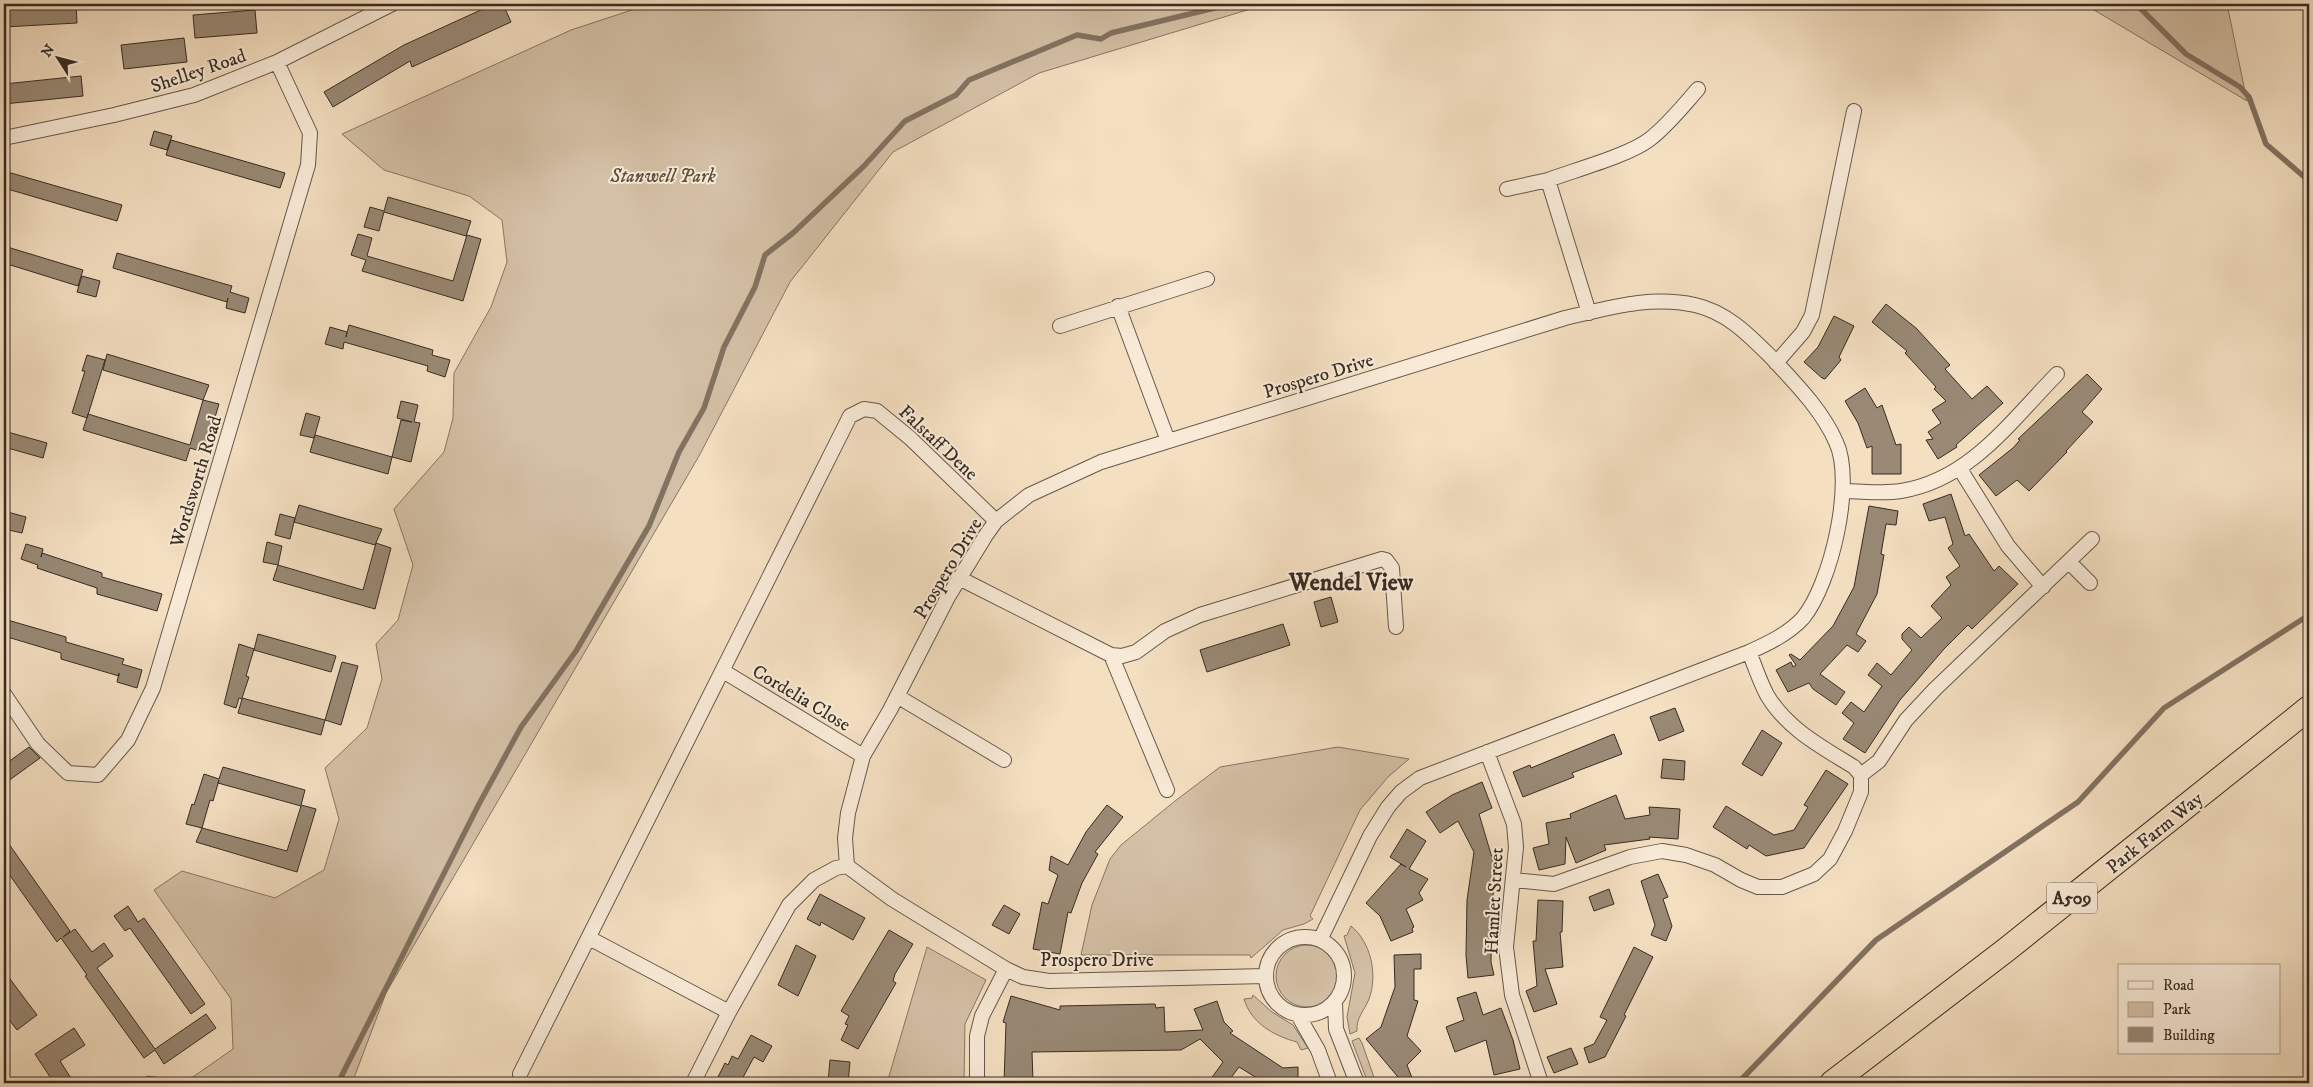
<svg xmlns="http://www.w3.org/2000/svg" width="2313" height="1087" viewBox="0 0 2313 1087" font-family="'IM FELL DW Pica',serif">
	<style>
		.green { fill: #d4c0a6; stroke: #867664 }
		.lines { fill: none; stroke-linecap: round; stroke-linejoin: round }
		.stream { stroke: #827261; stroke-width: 5.5 }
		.building { fill: #998975; stroke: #372b23; fill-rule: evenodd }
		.minor-casing { stroke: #66584a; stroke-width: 16 }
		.trunk-casing { stroke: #372b23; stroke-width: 26 }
		.minor { stroke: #f8ead7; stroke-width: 14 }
		.trunk { stroke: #f4dfc1; stroke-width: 24 }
		.labels { text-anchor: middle; stroke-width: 4; stroke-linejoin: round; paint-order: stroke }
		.shield { fill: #f8ead7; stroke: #716459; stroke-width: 1 }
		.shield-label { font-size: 18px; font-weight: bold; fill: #372b23 }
		.street-label { font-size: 19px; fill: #372b23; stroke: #f8ead7 }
		.park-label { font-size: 19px; font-style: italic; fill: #5e5044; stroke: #f8ead7 }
		.district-label { font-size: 24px; font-weight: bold; fill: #372b23; stroke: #f8ead7 }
	</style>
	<rect width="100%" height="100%" fill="#f4dfc1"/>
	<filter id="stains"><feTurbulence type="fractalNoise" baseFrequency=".004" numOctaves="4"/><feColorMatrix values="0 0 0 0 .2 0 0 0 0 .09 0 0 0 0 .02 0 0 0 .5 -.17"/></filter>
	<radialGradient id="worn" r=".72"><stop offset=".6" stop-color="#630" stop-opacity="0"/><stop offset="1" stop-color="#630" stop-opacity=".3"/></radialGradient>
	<!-- green -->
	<path class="green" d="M650,4h617l-228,69 -146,79 -103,130 -91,174 -313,537 -34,90h-214l9,-7 40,5 46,-32 -2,-50 -77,-109 28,-19 93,27 49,-28 15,-51 -14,-51 42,-40 15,-49 -6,-35 22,-24 15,-55 -19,-56 50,-57 9,-34 1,-45 37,-66 16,-45 -5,-42 -33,-24 -85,-26 -42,-36 229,-104z
		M2084,4h143l20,97z
		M1338,747l71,12 -21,18 -28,33 -50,106 3,3 -9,5 -21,6 -32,28 -1,-3h-169l11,-50 18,-46 11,-14 54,-44 45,-34z
		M1351,926c20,16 27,49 18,73 -5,12 -13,19 -12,32l-7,3 -3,-17 8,-44 -11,-37 3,-1z
		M1276 976a31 31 0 1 1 62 0a31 31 0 1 1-62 0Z
		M927,947l59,33 -21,44 -1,59h-77z
		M1253,995l19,17 21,13 15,23 -7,2 -4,-8c-23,-6 -46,-19 -53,-43l8,-1z
		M1359,1038l3,5 14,40h-8l-16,-42z"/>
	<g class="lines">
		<!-- stream -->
		<path class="stream" d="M2136,4l50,50 54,33 9,10 17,47 43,37
			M338,1083l141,-279 42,-77 55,-76 73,-125 30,-74 25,-44 20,-61 31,-60 10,-32 28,-22 71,-67 41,-45 51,-26 13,-15 108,-45 24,4 10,-6 120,-29
			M1738,1083l138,-143 202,-138 86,-94 145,-93"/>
	</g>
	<!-- building -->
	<path class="building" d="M76,4l1,19 -73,4v-20z
		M494,4h9l8,18 -99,45 -2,-6 -77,46 -9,-15 80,-47z
		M255,10l2,23 -62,5 -2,-23z
		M184,38l3,24 -63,7 -3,-24z
		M81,76l2,20 -79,8v-20z
		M154,131l18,5 -5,14 -17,-5z
		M171,140l114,33 -5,15 -114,-33z
		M4,171l118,34 -5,16 -113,-33z
		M388,197l83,24 -5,15 -82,-24 -5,19 -15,-4 6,-20 14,4z
		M358,234l14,4 -5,18 86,25 14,-46 14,4 -18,62 -101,-30 4,-11 -15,-5z
		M4,246l79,24 -5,16 -74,-23z
		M117,253l115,33 -2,6 19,6 -4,15 -19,-5 2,-10 -1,4 -114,-34z
		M82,276l18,5 -4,16 -19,-5z
		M1886,304l30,24 34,37 -5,4 27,30 15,-13 16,17 -47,42 1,2 -19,12 -12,-19 7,-1 -5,-7 13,-9 -9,-13 14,-9 -12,-12 2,-2 -31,-34 2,-2 -35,-29z
		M1834,316l20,10 -15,31 2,3 -16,19 -3,-1 -18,-16 14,-15z
		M349,325l84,25 -1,5 18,5 -5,17 -18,-6 1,-5 -84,-24 -1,7 -18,-5 5,-17 17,5 -1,5z
		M107,354l102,31 -6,15 -100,-30z
		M87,355l18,5 -18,58 -15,-5 13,-42h-3z
		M2087,374l15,15 -20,23 11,10 -27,29 1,1 -38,39 -12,-11 -21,16 -17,-21 34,-27 7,-8 -2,-1z
		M1865,388l12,20 5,-3 14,40 5,-1v30h-29v-28l-5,2 -9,-25 -13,-22z
		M203,400l16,4 -6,20 -10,28 -13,-4 -4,13 -103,-31 5,-16 102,31z
		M401,401l17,4 -4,17 6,1 -9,39 -19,-5 -4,17 -78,-22 4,-14 -14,-3 6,-22 14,4 -6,21 1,-3 77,22 9,-37 11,2 -15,-4z
		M4,431l43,12 -4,15 -39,-11z
		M1951,494l14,42 4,-2 25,37 5,-5 19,18 -46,45 -4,-4 -24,24 -44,51 -35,53 -22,-14 11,-16 -12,-10 9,-11 13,10 18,-26 -14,-11 9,-12 14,12 21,-25 -10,-11v-5l7,-7 12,11 21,-20 -11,-12 20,-21 -5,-8 14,-11 -12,-18 5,-4 -8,-27 -16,4 -6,-17z
		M299,505l41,12 42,12 -7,16 -21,-6 -60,-17z
		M1869,506l29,5 -2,14 -10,-1 -5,30 3,1 -7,39 -21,40 10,7 -8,11 -11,-7 -27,29 25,18 -9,13 -23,-16 -4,-6 -21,9 -12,-22 15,-8 2,5 3,-2 -7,-10 2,-1 9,6 33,-34 21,-39z
		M4,511l22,6 -4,16 -18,-4z
		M280,514l15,4 -5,21 -15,-4z
		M267,542l15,4 -4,19 -15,-3z
		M376,543l15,5 -16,61 -102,-29 5,-15 85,25z
		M26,544l17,5 -2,8 1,-4 60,20v4l60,17 -5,17 -60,-17v-6l-60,-20 1,-3 -17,-6z
		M1331,597l7,25 -17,5 -7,-25z
		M4,619l62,18v5l58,17 -2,5 20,6 -5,18 -20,-6 2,-9v3l-58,-17v-6l-57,-17z
		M1283,624l7,21 -83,27 -7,-22z
		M258,634l78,22 -5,16 -77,-22z
		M239,644l15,5 -8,27 3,1 -7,21 83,22 -4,15 -83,-22 4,-14 -3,-1 -3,10 -12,-4z
		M342,662l16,4 -17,59 -16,-5z
		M1675,708l9,23 -25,10 -9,-24z
		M1762,730l20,13 -20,33 -20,-12z
		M1614,734l8,20 -50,19 2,4 -51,20 -10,-25 17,-7 1,3z
		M29,747l11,11 -36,26v-19z
		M1663,759l22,2 -1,19 -23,-2z
		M223,767l82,23 -4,15 15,4 -19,63 -101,-30 6,-14 -16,-4 6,-20 2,1 10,-31 15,5zM219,780l-1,3 83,23 -14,45 -85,-23 8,-28 3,1z
		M1826,770l22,14 -44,64 -38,8 -17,-11 -2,4 -34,-22 13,-21 48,29 20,-5 14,-23 -4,-2z
		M1482,782l10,26 -13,6 14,47h4l-5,43 -1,58 3,13 -26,3 -2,-23 1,-55 7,-48 -16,-31 -18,12 -14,-21 26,-17z
		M1616,795l9,24 25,-4 -1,-8 31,2 -2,30 -29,-2 1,2 -46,6 2,5 -30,13 -10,-26 -1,27 -26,6 -6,-22 16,-4 -3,-21 25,-5 -1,-4z
		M1107,805l16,12 -28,35 3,2 -16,29 -11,30 -3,-1 -8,42 -27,-5 9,-47 6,2 10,-29 -9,-5 2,-14 17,9 18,-33z
		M1407,829l19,12 -17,28 19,10 -9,14 4,7 -17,9 8,18 -2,1 1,4 -22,9 -11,-25 -14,-13 35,-39 5,3 -16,-10z
		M4,837l66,94 -7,6 12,-8 17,23 12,-9 9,13 -16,12 58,81 51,-35 10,14 -52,36 -9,-14 -11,8 -59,-82 2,-1 -26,-37 -4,4 -53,-75z
		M1658,874l10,23 -5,2 9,27 -6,15 -15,-6 4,-10 -14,-44z
		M1609,889l5,15 -20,7 -5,-14z
		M820,894l45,24 -12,22 -32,-18 -1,4 -13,-7z
		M1538,900l25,1 -1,31h-2l3,35 -18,2 12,35 -23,8 -8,-21 11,-5 -4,-45h3z
		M1004,905l16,9 -11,20 -17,-9z
		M128,906l10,16 6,-4 61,86 -14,10 -61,-86 -5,3 -11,-15z
		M889,930l24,14 -18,30 -2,7 3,2 -38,66 -17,-9 7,-15 -3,-1 4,-8 -8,-5z
		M796,945l20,11 -18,40 -20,-11z
		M1634,947l19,10 -29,58 2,1 -21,41 -16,6 -5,-15 10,-4 13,-24 -7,-3z
		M1421,954v15h-7v31l4,1 -11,35 14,15 -14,14 7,18h-11l-37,-44 15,-12 14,-40 -1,-32z
		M4,971l33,44 -20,15 -13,-17z
		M1476,992l7,23 18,-7 12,32 7,29 -26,6 -8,-35 -31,12 -9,-25 18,-7 -7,-22z
		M1011,996l49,14v-4l95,-2 1,4 8,-1 1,25 38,-2 -9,-21 23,-8 7,21 9,9 -3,2 53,35 15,-1v16h-33l-26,-16 -12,16h-19l15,-21 -23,-23 -19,11 -149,2 1,30 -29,1 2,-60 -3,-1z
		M74,1028l11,17 -25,16 14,22h-20l-19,-29z
		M751,1035l21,11 -9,16 -9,-5 -14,26h-25l10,-20 3,2 4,-9 6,3z
		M1571,1048l7,16 -24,9 -7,-16z
		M830,1060l20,2 -2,21h-20z"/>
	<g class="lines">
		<!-- minor casing -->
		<g class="minor-casing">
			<path id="minor" d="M4,138l110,-23 80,-20 83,-33 115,-58
				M1507,189l41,-9
				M1118,306l50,135
				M1589,313l-41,-133c27,-10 82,-25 102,-41 18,-14 33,-33 48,-50
				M1060,326l147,-47
				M1776,363l27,-31 9,-17 42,-204
				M1960,469l48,77 35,41
				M1844,491c18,0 39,3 57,0 69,-11 110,-70 156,-117
				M2069,562l21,21
				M959,578l152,77 11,1 14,-4 29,-21 35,-16 182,-56 4,1 6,8 4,59
				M1111,655l56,135
				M723,671l140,85
				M4,694l34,50 30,29 30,2 30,-35 25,-52 155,-523 2,-32 -33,-71
				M897,696l107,64
				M1487,752l27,72 2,23 -10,100 6,48 29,88
				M1861,775l18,-14 27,-41 29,-31 157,-150
				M1514,880l40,4 76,-27 32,-6 24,4 29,10 26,15 17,7h24l32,-13 16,-15 15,-28 16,-39v-17l-7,-8c-32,-20 -67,-38 -87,-72 -7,-13 -12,-29 -18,-43
				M1266 976a39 39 0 1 1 78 0a39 39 0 1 1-78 0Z
				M589,938l140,74
				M1266,976l-217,5 -26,-4 -17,-8 -114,-70 -45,-33 -2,-28 3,-25 15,-57 27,-46 58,-113 38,-62 10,-14 33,-26 72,-33 464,-144c44,-10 86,-23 130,-13 32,7 55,31 77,53 23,25 50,52 64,84 19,40 -5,142 -33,176 -15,16 -34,25 -54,34l-329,126 -19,14 -13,15 -18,29 -50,104
				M1335,1002l1,27 21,54
				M1298,1015l20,35 12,33
				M520,1074l330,-658 14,-7 13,2 33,27 86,83
				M693,1083l36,-71 60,-107 25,-25 22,-12 11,-2
				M977,1083v-47l5,-20 24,-47"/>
		</g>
		<!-- trunk casing -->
		<g class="trunk-casing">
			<path id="trunk" d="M1832,1083l174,-133 303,-242"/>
		</g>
		<!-- minor -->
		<use href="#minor" class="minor"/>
		<!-- trunk -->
		<use href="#trunk" class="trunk"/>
	</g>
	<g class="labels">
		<!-- shield labels -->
		<rect class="shield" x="2047" y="882.5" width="50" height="31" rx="4"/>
		<g class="shield-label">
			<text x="2072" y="904">A509</text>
		</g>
		<!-- street labels -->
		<g class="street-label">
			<text transform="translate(198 70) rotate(-19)" y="7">Shelley Road</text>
			<text transform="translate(1318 375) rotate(-17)" y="7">Prospero Drive</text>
			<text transform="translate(939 442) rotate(43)" y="7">Falstaff Dene</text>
			<text transform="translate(195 481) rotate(-73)" y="7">Wordsworth Road</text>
			<text transform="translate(947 568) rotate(-59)" y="7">Prospero Drive</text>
			<text transform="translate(802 697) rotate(31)" y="7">Cordelia Close</text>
			<text transform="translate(2154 832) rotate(-39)" y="7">Park Farm Way</text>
			<text transform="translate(1493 901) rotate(-87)" y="7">Hamlet Street</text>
			<text x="1097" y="966">Prospero Drive</text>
		</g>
		<!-- park labels -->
		<g class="park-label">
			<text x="663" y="182">Stanwell Park</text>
		</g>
		<!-- district labels -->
		<g class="district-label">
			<text x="1351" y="590">Wendel View</text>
		</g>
	</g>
	<!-- margin -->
	<rect width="2313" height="1087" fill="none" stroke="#f4dfc1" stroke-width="20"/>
	<rect x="5" y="5" width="2303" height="1077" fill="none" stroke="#372b23" stroke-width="2.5"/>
	<rect x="10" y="10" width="2293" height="1067" fill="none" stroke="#372b23"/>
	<!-- legend -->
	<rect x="2118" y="964" width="162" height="90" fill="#f8ead7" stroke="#ab9e8f"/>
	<rect x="2128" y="981" width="25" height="8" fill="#f8ead7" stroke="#ab9e8f"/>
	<text x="2163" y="990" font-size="15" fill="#372b23">Road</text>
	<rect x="2128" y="1002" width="25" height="15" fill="#d4c0a6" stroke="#ab9e8f"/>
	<text x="2163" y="1014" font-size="15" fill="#372b23">Park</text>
	<rect x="2128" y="1027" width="25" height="15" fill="#998975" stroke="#ab9e8f"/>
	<text x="2163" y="1040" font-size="15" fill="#372b23">Building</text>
	<!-- north arrow -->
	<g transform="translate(58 58) rotate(306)" stroke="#f8ead7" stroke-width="4" paint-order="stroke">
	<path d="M0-4L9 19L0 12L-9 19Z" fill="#372b23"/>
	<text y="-8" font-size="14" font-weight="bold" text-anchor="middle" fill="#372b23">N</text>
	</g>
	<rect width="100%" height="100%" filter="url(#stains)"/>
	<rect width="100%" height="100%" fill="url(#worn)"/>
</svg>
